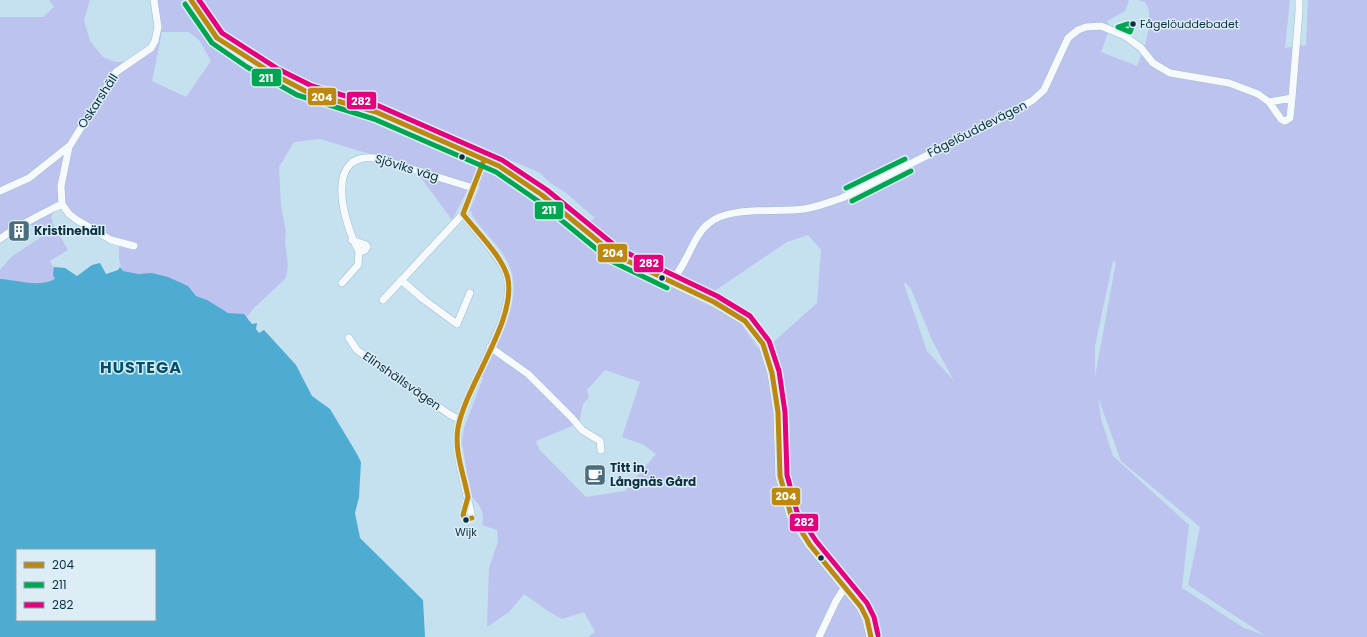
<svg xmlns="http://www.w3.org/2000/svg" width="1367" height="637" viewBox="0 0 1367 637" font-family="Poppins,sans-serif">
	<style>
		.green { fill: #bdc3ef; fill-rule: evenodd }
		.water { fill: #4eacd3; fill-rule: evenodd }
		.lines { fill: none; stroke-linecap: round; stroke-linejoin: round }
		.street-casing { stroke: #9fbdcb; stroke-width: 8 }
		.secondary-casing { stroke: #9fbdcb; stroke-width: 10 }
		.street { stroke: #f6fafc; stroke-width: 7 }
		.secondary { stroke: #f6fafc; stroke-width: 9 }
		.bus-1-casing { stroke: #ddedf5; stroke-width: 8 }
		.bus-2-casing { stroke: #ddedf5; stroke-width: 8 }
		.bus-3-casing { stroke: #ddedf5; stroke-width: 8 }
		.bus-1 { stroke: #bc8810; stroke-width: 5 }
		.bus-2 { stroke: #00a651; stroke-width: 5 }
		.bus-3 { stroke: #e5007d; stroke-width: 5 }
		.bus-dot { fill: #0a3041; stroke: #ddedf5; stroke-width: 1.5 }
		.labels { text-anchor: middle; stroke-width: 3; stroke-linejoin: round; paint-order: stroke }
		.bus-label { font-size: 11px; fill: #0a3041; stroke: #ddedf5; text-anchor: start }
		.street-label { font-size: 12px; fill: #0a3041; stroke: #ddedf5 }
		.poi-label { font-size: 12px; font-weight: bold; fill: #0a3041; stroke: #ddedf5; text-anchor: start }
		.district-label { font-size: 16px; font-weight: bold; letter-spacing: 1px; fill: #00506d; stroke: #ddedf5 }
		.line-badge { stroke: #ddedf5; stroke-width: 1.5 }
		.badge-label { font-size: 11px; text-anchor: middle; font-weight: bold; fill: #fff }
	</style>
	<rect width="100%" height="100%" fill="#c5e0ee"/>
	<!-- green -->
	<path class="green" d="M49,0h41l-6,20 6,21 13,16 13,5 11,-1 8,-4 15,-14 6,-11 -4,-32h34c10,17 18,35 35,47l-23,-47h931l-4,11 -18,10 3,7 -9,24 36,14c7,-17 19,-48 8,-64l-7,-2h152l-5,48 21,-3 2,-45h59v637h-779l7,-5 -11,-20 -22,7 -14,-8 -24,-17 -15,18 -22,15 2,-59 9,-26 -1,-12 -15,-5c3,-12 -2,-21 -11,-29l-9,-53 2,-15 19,-50 -2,-1 9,-23 3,1c14,-35 34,-68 8,-104 -10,-14 -24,-25 -31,-41l10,-24 -9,-3 -19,37 -39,-53 -93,-28 -26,3 -15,25 2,39 5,25 -1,11 3,23 -2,13 -33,31 -102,134 -151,-17v-156l11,-13 29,-19 -11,-17 -29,19v-223h43l11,-10zM162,32h27l10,8 12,21 -25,36 -34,-16zM472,143l68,30 10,10 15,9 30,26 -7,4 32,27 90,45 77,-52 21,-7 13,15 -4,53 -49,44 -8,4 -19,-27 -9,-7 -113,-56 -95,-77 -19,-12 -28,-13zM59,208l34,26 26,9v16l6,23c-25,-1 -62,5 -75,-21l18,-11 -9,-16 -2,1 -6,-18 3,-6zM1113,261l3,1 -21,115v-31zM905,282l6,7 21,51 22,41 -27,-30 -23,-67zM605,370l35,12 -18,55 22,8 12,9 -31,37 -39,6 -47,-48 -3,-8 43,-18 4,-19 6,-7 -2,-7zM1098,397l23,64 79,66 -12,58 76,50 -20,-7 -62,-40 7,-63 -76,-69 -12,-37z"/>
	<!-- water -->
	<path class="water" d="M100,263l6,11 12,-4 2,-3 3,4 15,3 14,-1 16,4 20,9 8,10 11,4 21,13 16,1 8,10 5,-1 -1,6 3,4 5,-3 32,35 16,31 18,13 27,45 4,8 -2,35 -4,16 5,25 63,62 2,37h-425v-358c18,1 39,9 55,0l-2,-4 1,-8 11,1 12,8 15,-11zM17,550h138v70h-138z"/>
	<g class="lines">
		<!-- street casing -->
		<g class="street-casing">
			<path id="street" d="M1292,98l7,-87v-11
				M0,191l29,-13 39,-31
				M463,214c12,16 41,47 45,65 7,40 -42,107 -50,149 -4,25 9,65 14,90
				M0,239c20,-15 40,-24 62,-35
				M352,240l14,5 1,2 -3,4h-5c-16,-28 -37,-104 21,-92l93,29
				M134,246l-23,-6 -34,-20 -8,-6 -7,-10 -1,-18 8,-39 47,-75 35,-24 4,-7 3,-14 -4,-27
				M401,280l22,19 34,25 13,-31
				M670,282c17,-16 22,-45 38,-58 21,-19 69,-11 96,-15 13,-2 25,-7 38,-11l162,-81 29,-17 11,-10 24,-52 10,-8 8,-3 15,-1 24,10 16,12 12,15 17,10 59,10 29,11 11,8 12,17 4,2 5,-3 2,-20 -23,4
				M342,283l16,-18 1,-14
				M383,300l80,-86 21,-54
				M349,338l8,12 92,64 11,6
				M490,347l38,27 44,44 10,12 18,11 1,9
				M819,637l17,-36 9,-14"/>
		</g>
		<!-- secondary casing -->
		<g class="secondary-casing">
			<path id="secondary" d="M191,0l19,30 7,8 23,16 35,21 34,18 67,19 123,54 43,29 47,40 26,20 99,47 31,19 18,23 9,29 6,39 2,64 11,39 19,30 51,62 6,12 4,18"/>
		</g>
		<!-- street -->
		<use href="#street" class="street"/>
		<!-- secondary -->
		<use href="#secondary" class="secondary"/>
		<!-- bus-1 casing -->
		<g class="bus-1-casing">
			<path id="bus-1" d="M191,0l26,38 58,37 34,18 67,19 123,54 43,29 73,60 99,47 31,19 18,23 9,29 6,39 2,64 11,39 19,30 51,62 6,12 4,18
				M463,214c13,17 41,44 45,65 8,43 -42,105 -50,149 -4,23 6,47 10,69
				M463,214l21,-54
				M468,497l-5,18 3,5 6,-2"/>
		</g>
		<!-- bus-2 casing -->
		<g class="bus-2-casing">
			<path id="bus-2" d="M185,4l27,39 35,24 50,28 77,24 122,53 42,29 73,60 56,27
				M1127,24h6l-3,8 -12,-5z
				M846,188l59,-29
				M852,201l59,-30"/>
		</g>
		<!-- bus-3 casing -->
		<g class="bus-3-casing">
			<path id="bus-3" d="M199,0l23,33 56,36 34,17 67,20 123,54 45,30 72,59 98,47 33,20 19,25 10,30 6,41 2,63 10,37 19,29 51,62 7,14 4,18"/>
		</g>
		<!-- bus-1 -->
		<use href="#bus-1" class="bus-1"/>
		<!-- bus-2 -->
		<use href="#bus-2" class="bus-2"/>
		<!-- bus-3 -->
		<use href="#bus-3" class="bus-3"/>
	</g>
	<!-- icons -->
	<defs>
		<g id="building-square" transform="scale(1.15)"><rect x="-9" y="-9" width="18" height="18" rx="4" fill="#4b6e7e" stroke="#ddedf5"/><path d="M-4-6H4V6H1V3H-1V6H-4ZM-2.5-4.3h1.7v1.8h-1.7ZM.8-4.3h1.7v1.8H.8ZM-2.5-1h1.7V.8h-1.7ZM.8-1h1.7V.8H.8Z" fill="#fff"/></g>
		<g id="cafe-square" transform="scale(1.15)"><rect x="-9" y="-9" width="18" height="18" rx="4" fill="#4b6e7e" stroke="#ddedf5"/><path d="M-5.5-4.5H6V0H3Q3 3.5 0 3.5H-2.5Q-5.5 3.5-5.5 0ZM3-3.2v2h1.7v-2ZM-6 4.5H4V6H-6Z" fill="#fff"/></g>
	</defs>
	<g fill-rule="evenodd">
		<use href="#building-square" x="19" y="231"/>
		<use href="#cafe-square" x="595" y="475"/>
	</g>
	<!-- markers -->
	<g class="bus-dot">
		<circle cx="1133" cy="24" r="3.5"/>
		<circle cx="462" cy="157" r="3.5"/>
		<circle cx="662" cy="278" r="3.5"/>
		<circle cx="466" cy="520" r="3.5"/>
		<circle cx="821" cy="558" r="3.5"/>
	</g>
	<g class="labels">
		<!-- bus labels -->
		<g class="bus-label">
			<text x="1140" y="28">Fågelöuddebadet</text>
			<text x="466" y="536" text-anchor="middle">Wijk</text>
		</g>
		<!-- street labels -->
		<g class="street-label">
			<text transform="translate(98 101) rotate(-57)" y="4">Oskarshäll</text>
			<text transform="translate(977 129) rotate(-27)" y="4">Fågelöuddevägen</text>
			<text transform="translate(407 168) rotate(17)" y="4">Sjöviks väg</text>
			<text transform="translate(402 381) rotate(35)" y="4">Elinshällsvägen</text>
		</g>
		<!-- poi labels -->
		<g class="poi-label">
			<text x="34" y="235">Kristinehäll</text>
			<text x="610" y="472">Titt in,<tspan x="610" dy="14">Långnäs Gård</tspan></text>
		</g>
		<!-- district labels -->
		<g class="district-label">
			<text x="141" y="373">HUSTEGA</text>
		</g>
	</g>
	<g class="line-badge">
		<rect x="251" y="68" width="31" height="19" rx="4" fill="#00a651"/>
		<rect x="307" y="87" width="30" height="19" rx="4" fill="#bc8810"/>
		<rect x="346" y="91" width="31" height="19" rx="4" fill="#e5007d"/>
		<rect x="534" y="201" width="30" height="19" rx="4" fill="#00a651"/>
		<rect x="597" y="243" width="31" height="20" rx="4" fill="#bc8810"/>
		<rect x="633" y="254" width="31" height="19" rx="4" fill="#e5007d"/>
		<rect x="771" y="487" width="30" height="19" rx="4" fill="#bc8810"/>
		<rect x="789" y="513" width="30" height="19" rx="4" fill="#e5007d"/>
	</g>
	<g class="badge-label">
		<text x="266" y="82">211</text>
		<text x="322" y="101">204</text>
		<text x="361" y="105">282</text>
		<text x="549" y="214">211</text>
		<text x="613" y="257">204</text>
		<text x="649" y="267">282</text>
		<text x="786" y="500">204</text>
		<text x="804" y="526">282</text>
	</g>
	<!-- legend -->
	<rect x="16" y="549" width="140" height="72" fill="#ddedf5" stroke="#89a1ad"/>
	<rect x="24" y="562" width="20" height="6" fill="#bc8810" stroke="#89a1ad"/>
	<text x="52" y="569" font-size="12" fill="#0a3041">204</text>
	<rect x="24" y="582" width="20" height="6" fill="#00a651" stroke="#89a1ad"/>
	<text x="52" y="589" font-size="12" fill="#0a3041">211</text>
	<rect x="24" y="602" width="20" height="6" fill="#e5007d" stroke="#89a1ad"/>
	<text x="52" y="609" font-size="12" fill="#0a3041">282</text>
</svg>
